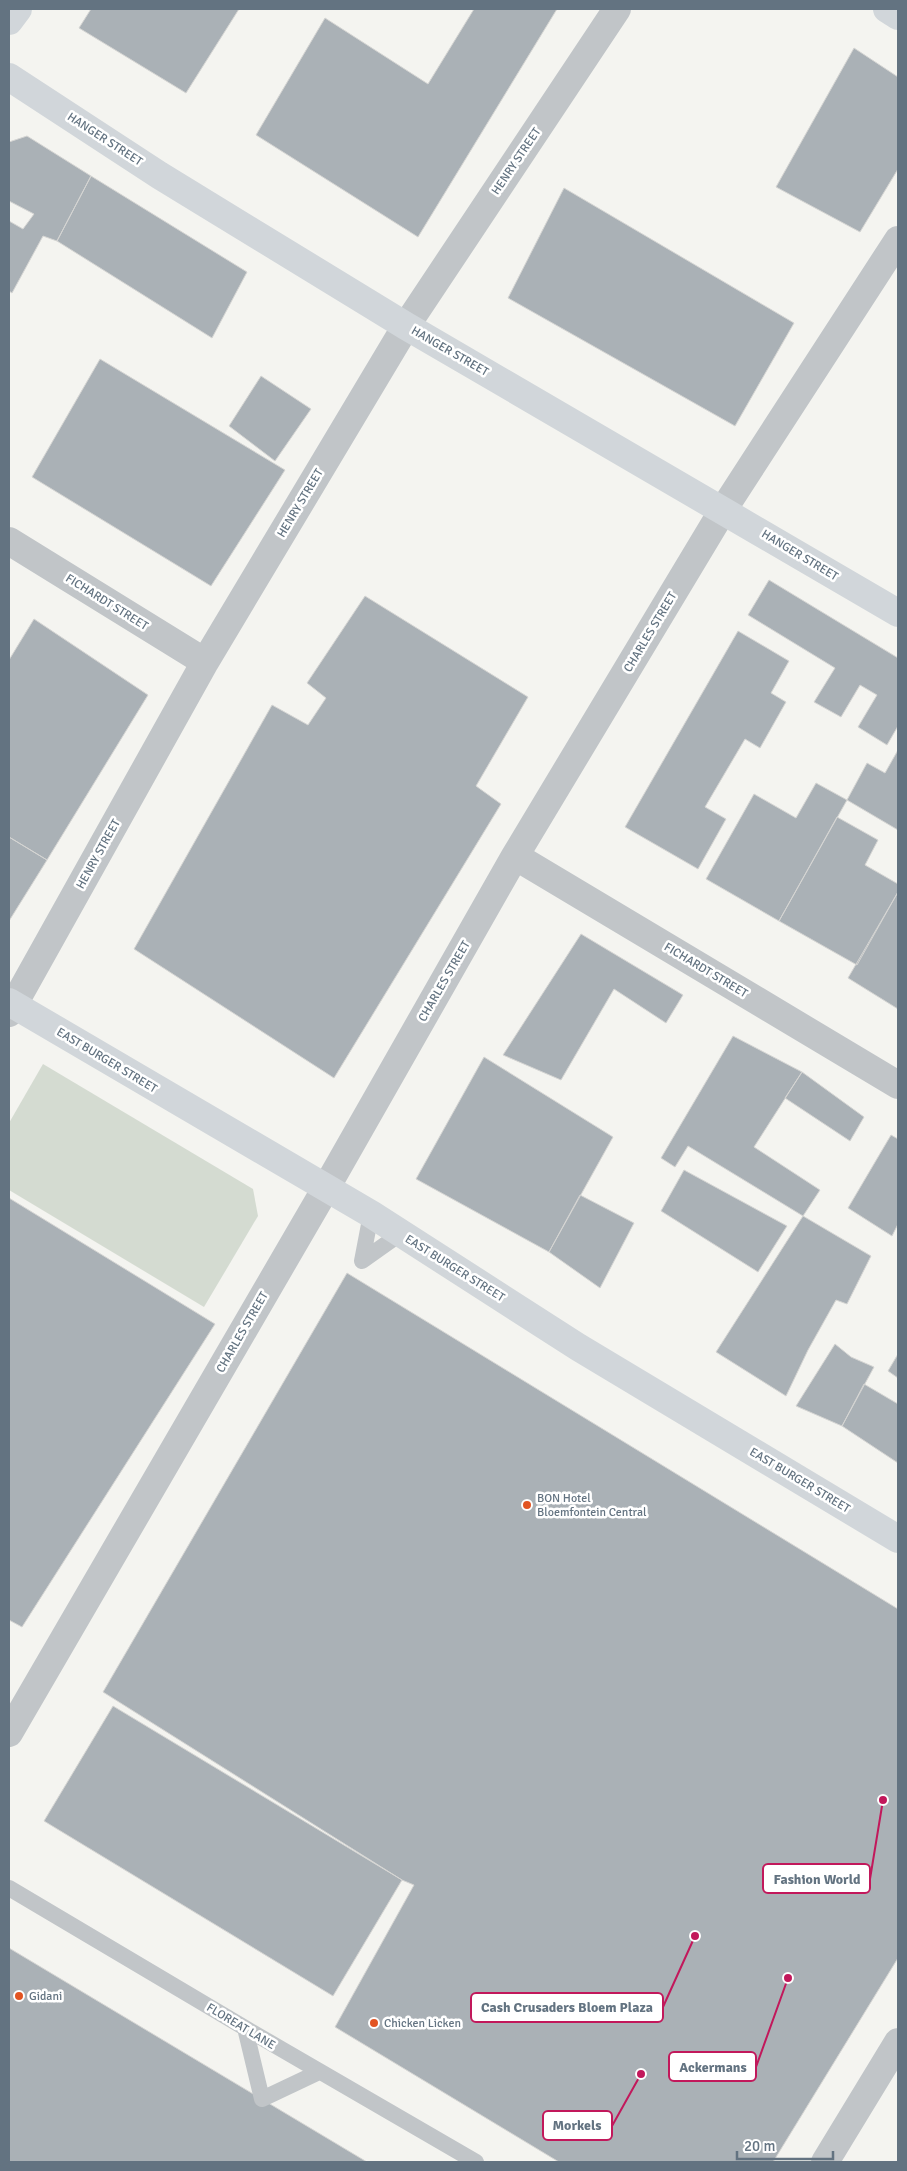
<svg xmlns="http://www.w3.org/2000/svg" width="907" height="2171" viewBox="0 0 907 2171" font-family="Signika,sans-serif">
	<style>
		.green { fill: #d4dbd1 }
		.building { fill: #aab1b6; stroke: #d5d5d3 }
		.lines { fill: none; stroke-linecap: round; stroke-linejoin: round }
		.service { stroke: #c1c5c8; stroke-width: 16 }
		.minor { stroke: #c1c5c8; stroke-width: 28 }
		.tertiary { stroke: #c1c5c8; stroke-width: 28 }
		.secondary { stroke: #d1d6da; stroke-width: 28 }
		.primary { stroke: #d1d6da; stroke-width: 28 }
		.trunk { stroke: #d1d6da; stroke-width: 28 }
		.poi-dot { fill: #e25422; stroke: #fff; stroke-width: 2 }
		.labels { text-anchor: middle; stroke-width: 5; stroke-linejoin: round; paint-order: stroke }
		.street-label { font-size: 12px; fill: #637381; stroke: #fff }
		.poi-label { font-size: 12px; fill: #637381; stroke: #fff; text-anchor: start }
		.leader { fill: none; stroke: #c2185b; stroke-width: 2 }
		.callout-dot { fill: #c2185b; stroke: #fff; stroke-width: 2 }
		.callout { fill: #fff; stroke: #c2185b; stroke-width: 2 }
		.callout-label { font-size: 14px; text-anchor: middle; font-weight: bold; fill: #637381 }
	</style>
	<rect width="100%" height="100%" fill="#f4f4f0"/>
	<!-- green -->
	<path class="green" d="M43,1064l210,125 5,27 -54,91 -195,-117v-67z"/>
	<!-- building -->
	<path class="building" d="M91,9h148l-53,84 -107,-65z
		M474,9h83l-139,228 -162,-102 69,-117 103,66z
		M854,48l44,29v92l-38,63 -84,-45z
		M27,136l64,40 -34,65 -14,-5 -31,57 -3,-2v-70l14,8 11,-15 -25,-13v-59z
		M91,176l156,96 -35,66 -155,-97z
		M564,188l230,135 -59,103 -227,-128z
		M100,359l185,111 -74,116 -179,-109z
		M261,376l50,33 -36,52 -46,-35z
		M769,580l129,78v68l-11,19 -29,-18 19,-32 -17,-10 -19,32 -27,-15 21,-34 -87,-53z
		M365,596l163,101 -52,89 25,18 -167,274 -200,-129 138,-244 36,20 18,-27 -19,-15z
		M34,619l114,76 -101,165 -38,-23v-177z
		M738,631l51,30 -18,32 15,9 -26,46 -15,-9 -40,68 21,12 -28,50 -73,-42z
		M898,750v80l-51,-30 20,-37 18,10z
		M816,783l31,17 -68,121 -73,-42 48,-85 42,24z
		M837,817l41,23 -13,25 33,19v8l-41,73 -78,-44z
		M9,837l38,23 -38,61z
		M898,892v117l-50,-31z
		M581,934l102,61 -17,28 -52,-34 -53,91 -58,-25z
		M733,1036l69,36 -48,75 66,43 -17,26 -115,-70 -13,21 -14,-9z
		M484,1057l129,80 -64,115 -133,-73z
		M802,1072l62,45 -14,24 -65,-43z
		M891,1135l7,4v85l-6,12 -44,-28z
		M684,1170l103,56 -29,46 -97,-61z
		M580,1195l54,28 -34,65 -51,-36z
		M9,1198l206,126 -193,303 -13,-7z
		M803,1216l68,40 -24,48 -11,-4 -28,50 -22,46 -70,-44z
		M347,1273l551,336v349l-125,204h-214l-224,-135 79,-142 -12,-5 -299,-188z
		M835,1344l16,13 23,10 -32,59 -46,-20z
		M898,1354v24l-10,-7z
		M864,1384l34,20v59l-56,-37z
		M113,1706l289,174 -69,116 -289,-175z
		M9,1948l358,214h-358z"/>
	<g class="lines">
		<!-- service -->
		<path class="service" d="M362,1261l9,-47
			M362,1261l38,-27
			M9,1888l236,140 231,134
			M245,2028l17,71 57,-27"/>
		<!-- minor -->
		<path class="minor" d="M9,541l196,121
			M515,856l383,229
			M9,1013l196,-351 201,-336 211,-317
			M9,1733l317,-545 189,-332 208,-346 175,-270"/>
		<!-- tertiary -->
		<path class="tertiary" d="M825,2162l73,-120"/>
		<!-- secondary -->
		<path class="secondary" d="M887,9l11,7
			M9,77l150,98 247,151 492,287"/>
		<!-- primary -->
		<path class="primary" d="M9,1002l362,212 207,133 320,192"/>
		<!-- trunk -->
		<path class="trunk" d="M9,21l9,-12"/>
	</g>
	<!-- markers -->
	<g class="poi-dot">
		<circle cx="527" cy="1505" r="5"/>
		<circle cx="19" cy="1996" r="5"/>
		<circle cx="374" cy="2023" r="5"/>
	</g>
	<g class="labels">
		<!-- street labels -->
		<g class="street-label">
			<text transform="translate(105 139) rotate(33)" y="4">HANGER STREET</text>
			<text transform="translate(516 161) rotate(-56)" y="4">HENRY STREET</text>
			<text transform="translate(450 351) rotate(30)" y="4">HANGER STREET</text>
			<text transform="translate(300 503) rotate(-59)" y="4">HENRY STREET</text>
			<text transform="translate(800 555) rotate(31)" y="4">HANGER STREET</text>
			<text transform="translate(107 602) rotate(32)" y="4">FICHARDT STREET</text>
			<text transform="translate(650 632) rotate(-59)" y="4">CHARLES STREET</text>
			<text transform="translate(98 854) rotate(-61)" y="4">HENRY STREET</text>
			<text transform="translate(706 970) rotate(31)" y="4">FICHARDT STREET</text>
			<text transform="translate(444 981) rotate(-60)" y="4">CHARLES STREET</text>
			<text transform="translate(107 1060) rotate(31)" y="4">EAST BURGER STREET</text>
			<text transform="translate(455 1268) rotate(32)" y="4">EAST BURGER STREET</text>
			<text transform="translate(242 1332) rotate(-60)" y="4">CHARLES STREET</text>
			<text transform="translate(800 1480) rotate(31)" y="4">EAST BURGER STREET</text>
			<text transform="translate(241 2026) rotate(31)" y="4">FLOREAT LANE</text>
		</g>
		<!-- poi labels -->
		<g class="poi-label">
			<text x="537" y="1502">BON Hotel<tspan x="537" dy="14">Bloemfontein Central</tspan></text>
			<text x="29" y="2000">Gidani</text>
			<text x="384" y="2027">Chicken Licken</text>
		</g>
	</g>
	<!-- callouts -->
	<path class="leader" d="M883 1800L870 1879M695 1936L663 2007M788 1978L756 2067M641 2074L612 2126"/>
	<g class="callout-dot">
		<circle cx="883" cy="1800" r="5"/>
		<circle cx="695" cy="1936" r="5"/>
		<circle cx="788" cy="1978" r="5"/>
		<circle cx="641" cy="2074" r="5"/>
	</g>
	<g class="callout">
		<rect x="763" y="1864" width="107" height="29" rx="5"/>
		<rect x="471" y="1993" width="192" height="29" rx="5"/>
		<rect x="669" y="2052" width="87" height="29" rx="5"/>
		<rect x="543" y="2111" width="69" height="29" rx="5"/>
	</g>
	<g class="callout-label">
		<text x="817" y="1884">Fashion World</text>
		<text x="567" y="2012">Cash Crusaders Bloem Plaza</text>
		<text x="713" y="2072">Ackermans</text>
		<text x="577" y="2130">Morkels</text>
	</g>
	<!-- border -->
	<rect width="907" height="2171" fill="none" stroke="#637381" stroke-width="20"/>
	<!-- scale -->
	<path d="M737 2151v8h96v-8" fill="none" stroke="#637381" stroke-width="2.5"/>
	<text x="744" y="2151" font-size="15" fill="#637381" stroke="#ffffff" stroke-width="4" paint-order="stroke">20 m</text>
</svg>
